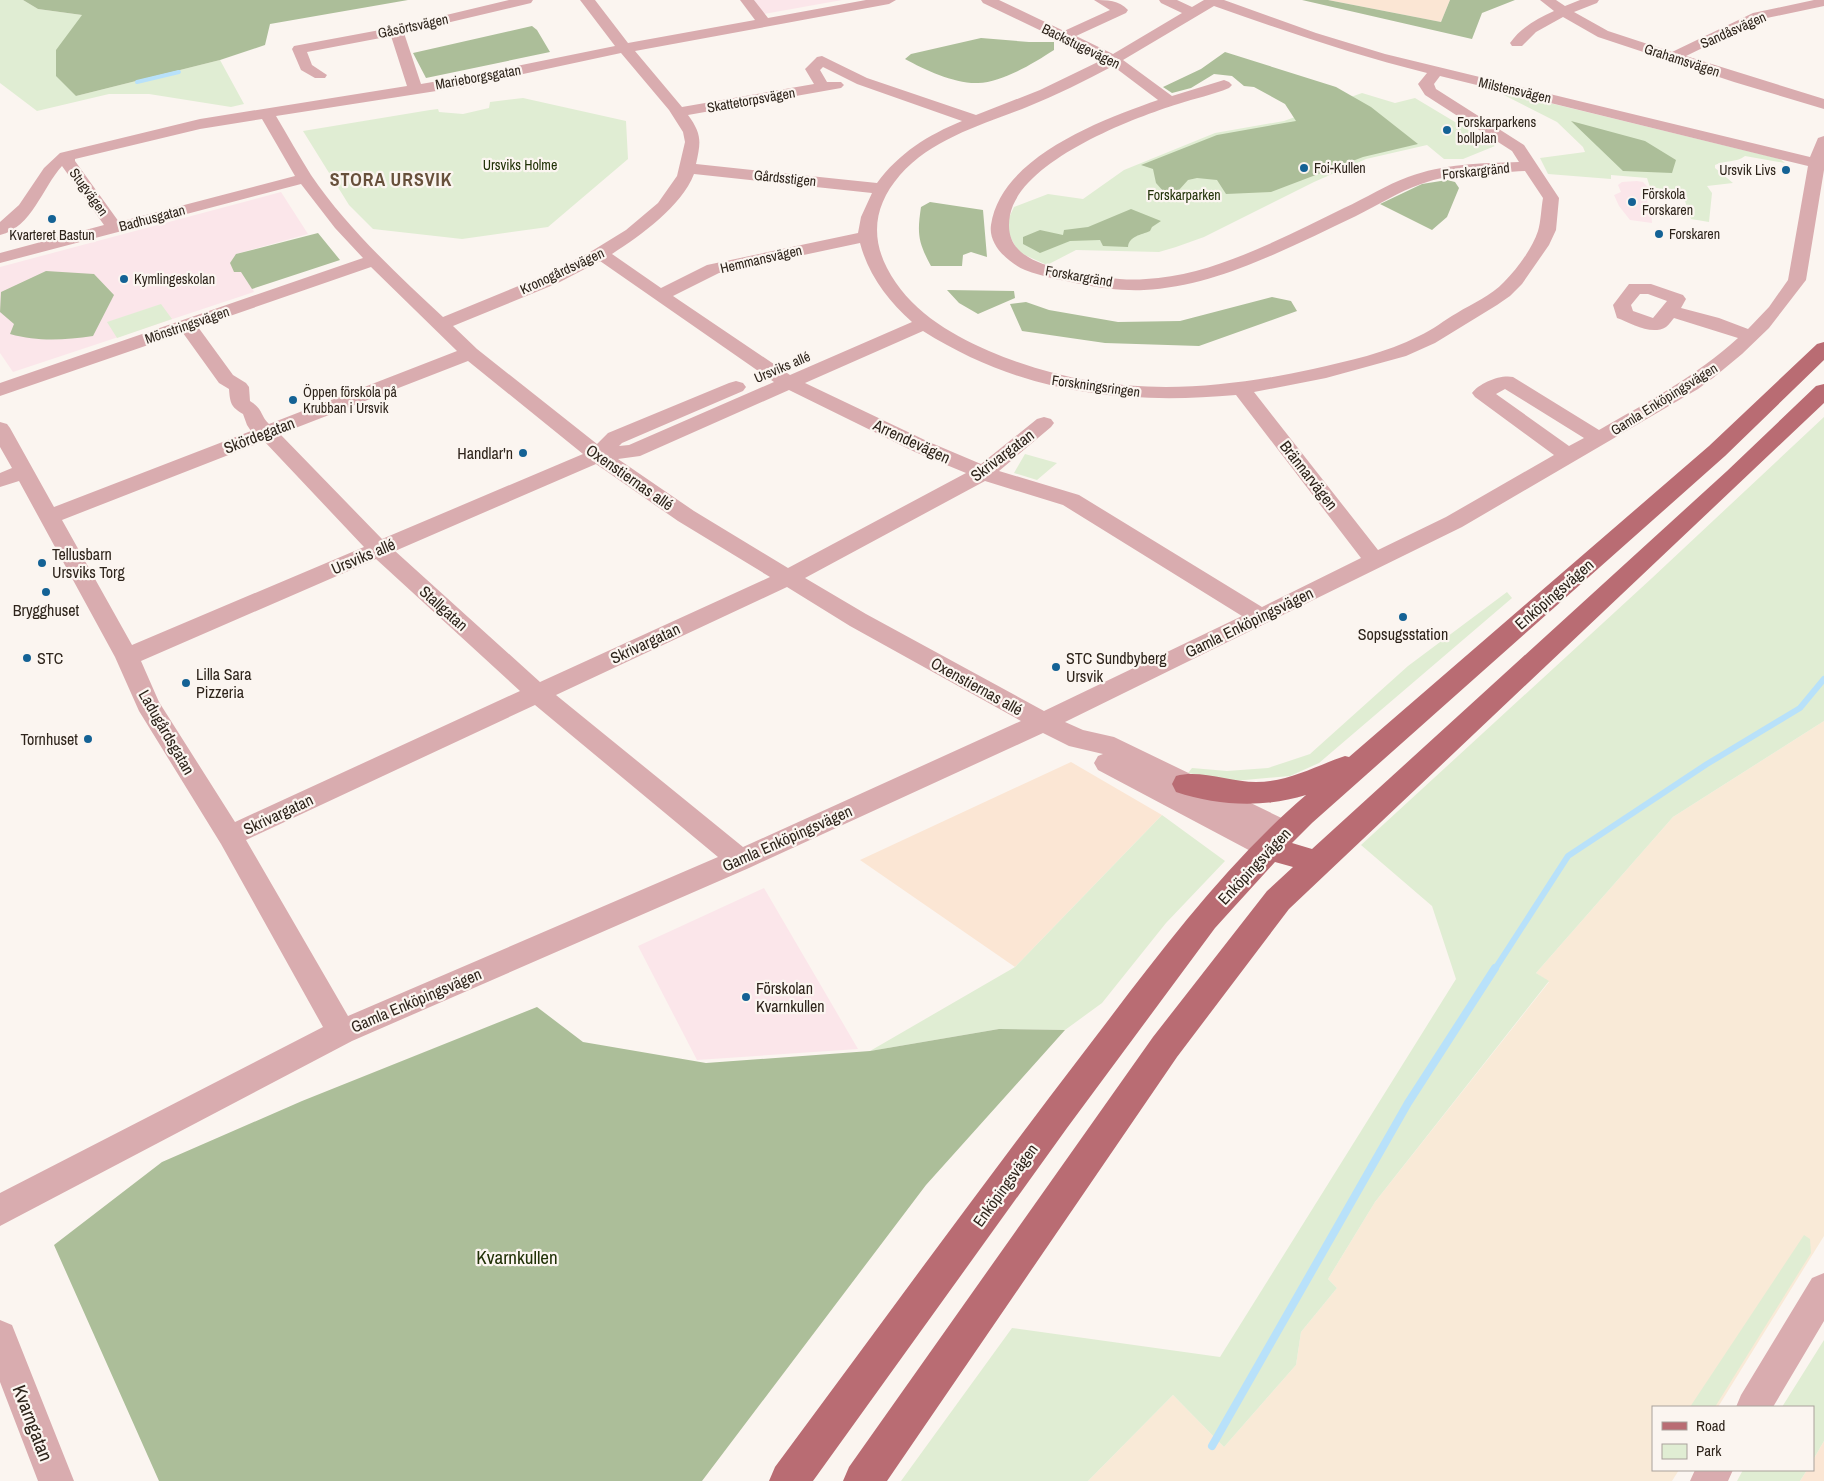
<svg xmlns="http://www.w3.org/2000/svg" width="1824" height="1481" viewBox="0 0 1824 1481" font-family="'Archivo Narrow',sans-serif">
	<style>
		.commercial { fill: #f9ead7 }
		.built { fill: #fbe6d4 }
		.education { fill: #fbe6ea }
		.green { fill: #e0edd3 }
		.forest { fill: #acbe99 }
		.lines { fill: none; stroke-linecap: round; stroke-linejoin: round }
		.stream-far2 { stroke: #b8e1fa; stroke-width: 4 }
		.stream-far1 { stroke: #b8e1fa; stroke-width: 6 }
		.stream { stroke: #b8e1fa; stroke-width: 8 }
		.minor { fill: #d9acaf; fill-rule: evenodd }
		.major { fill: #b96c73; fill-rule: evenodd }
		.poi-dot { fill: #146295; stroke: #fbf5f0; stroke-width: 2 }
		.labels { text-anchor: middle; stroke-width: 4.5; stroke-linejoin: round; paint-order: stroke }
		.far-street-label { font-size: 14px; fill: #2e241b; stroke: #fbf5f0 }
		.far-poi-label { font-size: 14px; fill: #2e241b; stroke: #fbf5f0; text-anchor: start }
		.far-park-label { font-size: 14px; fill: #203106; stroke: #fbf5f0 }
		.street-label { font-size: 16px; fill: #2e241b; stroke: #fbf5f0 }
		.poi-label { font-size: 16px; fill: #2e241b; stroke: #fbf5f0; text-anchor: start }
		.far-district-label { font-size: 18px; font-weight: bold; letter-spacing: 1px; fill: #67503b; stroke: #fbf5f0 }
		.near-park-label { font-size: 19px; fill: #203106; stroke: #fbf5f0 }
		.near-street-label { font-size: 19px; fill: #2e241b; stroke: #fbf5f0 }
	</style>
	<rect width="100%" height="100%" fill="#fbf5f0"/>
	<!-- commercial -->
	<path class="commercial" d="M1824,721v515l-106,171h-65v63h26l-7,11h-584l85,-86 51,52 72,-82 5,-33 36,-44 -9,-9 47,-77 174,-220 -13,-9 137,-156z"/>
	<!-- built -->
	<path class="built" d="M1328,0h122l-9,22z
		M1071,762l91,53 -147,152 -155,-107z
		M1824,1441v40h-24l7,-11h6v-10z"/>
	<!-- education -->
	<path class="education" d="M754,0h88l-78,14z
		M1637,181l6,1 14,15 -10,-1 1,12h3l1,15 -22,-3 -11,-14 -5,-11 7,-3 -3,-7 4,-3z
		M281,192l27,42 -72,20 18,38 -241,80 -13,-19v-86z
		M764,888l94,161 -161,11 -59,-114z"/>
	<!-- green -->
	<path class="green" d="M0,0h23l15,9 44,6 -6,81 144,-36 24,44 -13,3 -82,-13h-40l-72,17 -37,-28z
		M1505,92l275,67 5,4 -40,-7c-9,7 -20,4 -30,9v3l18,15 -26,3 5,7 -3,29 -18,-3 -9,-27 -32,-5 -3,-9 -36,-3v4l-63,-5 -8,-16 45,-6 -2,-5 -26,-25 -55,-28z
		M1362,93l33,10 20,-5 80,48 -32,13h-19l-17,-14 -61,14 -52,23 -110,55 -28,10 -17,5 -83,-2 -29,15 -29,-13 -13,-26 9,-19 34,-13 35,5 41,-29 91,-37 69,-12z
		M523,98l103,23 2,38 -80,68 -86,12 -89,-10 -24,-24 -46,-74 127,-21 8,-1 1,3 24,2 26,-6 1,-6z
		M161,304l11,15 -55,19 -10,-16z
		M1824,417v304l-151,96 -137,156 13,8 -174,221 -47,77 9,9 -36,44 -5,33 -72,82 -51,-52 -85,86h-187l111,-153 208,29 236,-378 -24,-73 -71,-61 291,-267z
		M1025,454l32,9 -20,17 -23,-7z
		M1507,592l5,6 -193,165 -29,13 -56,5 -46,-8 4,-5 35,3 41,-3 42,-14 98,-88z
		M1162,815l63,46 -59,62 -64,80 -37,27 -66,-1 -129,22 145,-84z
		M1804,1235l6,4 1,14 -96,154h-25z
		M1824,1340v101l-11,19v-53h-31z
		M1743,1470h64l-7,11h-63z"/>
	<!-- forest -->
	<path class="forest" d="M23,0h385l-138,24 -5,21 -45,15 -144,36 -20,-20v-26l26,-35 -44,-6z
		M1302,0h26l113,22 9,-22h65l-33,13 -10,26z
		M532,26l5,4 13,22 -124,26 -13,-25z
		M981,38l48,4h25v8c-20,13 -51,32 -76,33 -23,1 -53,-13 -73,-24l6,-5z
		M1225,52l111,35 35,20 47,37 -55,13 -92,35 -45,2 -9,-14 -20,-2 -9,2 -9,10 -16,1 -7,-8 -3,-14 -12,-4 76,-30 79,-14 -11,-17 -31,-17 -10,-1 -12,-10 -18,-2 -23,14 -19,5 -9,-6 38,-18z
		M1571,121l74,20 31,19 -4,13 -49,-2z
		M1447,180l8,2 4,6 -12,29 -15,13 -52,-26 42,-20z
		M930,202l53,8 4,47 -16,-5 -8,3 -1,11h-31c-13,-24 -14,-32 -10,-59z
		M1131,209l30,12 -9,6 -2,4c-9,4 -21,5 -22,16l-25,-1 -3,-6 -30,1 -30,12 -17,-9v-7l17,-7 23,5 1,-5 24,-3z
		M318,233l22,27 -88,29 -11,-17h-7l-4,-9 6,-9z
		M46,271l48,3 20,21 -21,41c-29,4 -54,6 -83,-2l4,-10 -14,-12 1,-20z
		M947,290l67,1 1,7 -37,16 -19,-11z
		M1272,297l19,4 6,10 -98,35 -94,-3 -83,-12 -12,-27 16,-2 23,8 69,12 62,-1z
		M537,1007l46,35 123,21 164,-12 129,-22 66,1 -139,155 -224,296h-543l-105,-236 108,-83 140,-61z"/>
	<g class="lines">
		<!-- stream-far2 -->
		<path class="stream-far2" d="M137,82l42,-10"/>
		<!-- stream-far1 -->
		<path class="stream-far1" d="M1495,969l73,-113 139,-92 93,-56 24,-29"/>
		<!-- stream -->
		<path class="stream" d="M1212,1446l196,-343 87,-135"/>
		<!-- minor -->
		<path class="minor" d="M509,0h24l-2,3 -127,30 17,51 41,-7 153,-31 -35,-46h15l33,43 127,-23 -15,-20h14l14,18 98,-18h30l-7,4 -254,47 47,56 132,-23 -9,-15 12,-12 5,-1 45,22 109,37 64,-25 62,-30 -119,-57 -2,-3h18l65,31 46,-21 -16,-10c13,0 25,0 34,10l-2,3 -50,23 37,18 69,-41 -21,-10 -2,-3h18l15,7 12,-7h20l92,33 69,21 425,103 8,-19 6,-2v34l-18,110 -37,48 -27,26 -29,24 -15,11 -236,138 -397,195 18,8 31,7 180,87 4,8 -4,8 -9,3 -7,-3 4,8 -4,8 -9,3 -9,-3 -162,-86 -4,-7 4,-7 5,-2 -34,-8 -26,-13 -294,135 -397,173 -352,185v-33l323,-166 -102,-183 -82,-133 -24,-54 -96,-176 -19,6v-14l12,-5 -12,-21v-25l7,2 3,4 44,79 197,-76 -4,-6 -4,-11c-12,-7 -13,-11 -14,-25l-10,-6 -36,-50 -183,63v-13l363,-125 -28,-30 -34,-44 -301,79v-10l104,-28 -42,-59c-20,22 -30,61 -62,69v-13l19,-17 25,-37 16,-15 140,-34 207,-33 -16,-50 -84,16 5,13 15,10 -2,3h-10l-14,-8 -9,-21 2,-3 102,-19zM1214,6c71,25 140,49 213,67l-9,11 7,11 87,56 7,11c-37,1 -76,2 -111,15 -22,8 -42,21 -64,31 -60,29 -131,68 -198,71 -23,2 -45,-2 -67,-6 -12,-3 -24,-5 -36,-9 -24,-9 -38,-22 -33,-49 11,-54 120,-96 168,-111 17,-6 35,-9 51,-16l3,-3 -3,-3 -5,-2 -52,16 -49,-36zM621,53l48,57 14,22 2,10 -8,34 -19,27 -32,27 -39,24 -42,21 -102,42c-46,-43 -96,-89 -132,-142 -12,-19 -23,-39 -35,-59l186,-29zM1113,66l45,34c-57,20 -157,57 -167,125 -3,20 18,38 34,45 18,7 37,10 55,14 21,4 43,7 64,6 73,-3 148,-44 212,-74 22,-11 42,-24 65,-32 33,-12 70,-11 104,-13l18,27c-2,11 -2,23 -5,33 -6,18 -21,38 -34,51 -13,14 -31,21 -47,31 -13,7 -24,17 -38,23 -33,17 -71,25 -106,33 -114,25 -216,28 -324,-18 -41,-18 -81,-42 -102,-83 -17,-33 -12,-64 13,-93 33,-37 82,-50 127,-68 29,-12 58,-26 86,-41zM823,67l34,17 105,37c-34,14 -63,32 -85,62l-181,-19c5,-22 6,-30 -8,-49l153,-27 3,-3 -3,-3h-14l-7,-12zM1440,76l368,90 -20,114 -19,27 -21,22 -29,-11 -38,-10 5,-9 -3,-4 -32,-11h-22l-16,21 4,13c14,5 34,18 49,9 3,-2 6,-7 8,-9l64,20c-42,38 -90,64 -139,92l-86,-53c-12,-3 -34,6 -41,16l3,4 79,58 -108,62 -68,33 -124,-158 72,-14 80,-22 29,-13 62,-38 13,-9 12,-12 27,-39 7,-15 3,-32 -35,-53 -88,-56 -2,-5zM262,119l33,57 -176,46 -44,-61v-2l125,-30zM694,174l178,19 -11,24 -3,16 -151,32 -46,23 -49,-34c29,-19 69,-47 82,-80zM860,243c8,31 28,58 52,79l-122,53 -117,-79 46,-23zM600,261l174,121 -145,63 -10,1 3,-3 121,-52 3,-4 -3,-4 -7,-2 -7,2 -121,50 -11,11 -120,-95 -24,-23 105,-43zM371,267l86,84 -188,73c-9,-8 -5,-14 -19,-23l-1,-14 -3,-4 -13,-8 -35,-48zM1640,294h8l19,7 -14,17 -20,-7 -2,-6zM923,331c98,62 200,74 313,64l125,163 -99,49 -183,-112 -80,-24 52,-44 3,-4 -3,-4 -7,-2 -7,2 -56,45 -52,-22 -124,-59zM468,361l115,93 -201,85 -102,-105zM1505,389l79,49 -15,8 -73,-52zM789,390l126,62 51,21 -178,95 -94,-57 -76,-52 22,-3zM264,441l100,106 -232,98 -70,-125zM596,464l82,57 92,56 -230,105 -145,-131zM985,481l78,24 179,111 -198,95 -178,-97 -61,-36zM376,559l144,132 -285,131 -76,-120 -18,-41zM787,587l63,39 171,95 -278,126 -187,-152zM535,705l183,152 -370,159 -102,-176z
			M1540,0h16l9,6 15,-6h19l-2,3 -23,9 34,19 64,21 81,-39 61,-13h10v6l-62,13 -76,37 138,43v10l-90,-27 -136,-45 -35,-20 -27,15 -14,14h-10l-2,-3c11,-16 27,-24 44,-32z
			M1824,1273v48l-51,86h-37l5,-12 71,-117z
			M0,1320l12,5 62,156h-36l-38,-99z
			M1695,1470h38l-5,11h-38z"/>
		<!-- major -->
		<path class="major" d="M1824,342v18l-99,96 -413,367 -20,20 20,6 415,-378 89,-85 8,-2v19l-535,506 -112,148 -290,424h-44l6,-14 304,-430 114,-146 26,-24 -18,-5 -60,66 -148,200 -254,353h-44l6,-14c103,-139 204,-278 309,-415 69,-90 136,-183 222,-257 -42,13 -88,11 -130,-3l-4,-8 4,-8c23,-7 55,6 80,6 33,0 59,-16 89,-26l4,1 360,-311 108,-102z"/>
	</g>
	<!-- markers -->
	<g class="poi-dot">
		<circle cx="1447" cy="130" r="5"/>
		<circle cx="1304" cy="168" r="5"/>
		<circle cx="1786" cy="170" r="5"/>
		<circle cx="1632" cy="202" r="5"/>
		<circle cx="52" cy="219" r="5"/>
		<circle cx="1659" cy="234" r="5"/>
		<circle cx="124" cy="279" r="5"/>
		<circle cx="293" cy="400" r="5"/>
		<circle cx="523" cy="453" r="5"/>
		<circle cx="42" cy="563" r="5"/>
		<circle cx="46" cy="592" r="5"/>
		<circle cx="1403" cy="617" r="5"/>
		<circle cx="27" cy="658" r="5"/>
		<circle cx="1056" cy="667" r="5"/>
		<circle cx="186" cy="683" r="5"/>
		<circle cx="88" cy="739" r="5"/>
		<circle cx="746" cy="997" r="5"/>
	</g>
	<g class="labels">
		<!-- far-street labels -->
		<g class="far-street-label">
			<text transform="translate(413 26) rotate(-12)" y="5">Gåsörtsvägen</text>
			<text transform="translate(1733 30) rotate(-24)" y="5">Sandåsvägen</text>
			<text transform="translate(1081 46) rotate(26)" y="5">Backstugevägen</text>
			<text transform="translate(1682 60) rotate(18)" y="5">Grahamsvägen</text>
			<text transform="translate(478 77) rotate(-10)" y="5">Marieborgsgatan</text>
			<text transform="translate(1515 90) rotate(13)" y="5">Milstensvägen</text>
			<text transform="translate(751 100) rotate(-10)" y="5">Skattetorpsvägen</text>
			<text transform="translate(1476 171) rotate(-6)" y="5">Forskargränd</text>
			<text transform="translate(785 178) rotate(6)" y="5">Gårdsstigen</text>
			<text transform="translate(89 192) rotate(54)" y="5">Stugvägen</text>
			<text transform="translate(152 218) rotate(-15)" y="5">Badhusgatan</text>
			<text transform="translate(761 259) rotate(-13)" y="5">Hemmansvägen</text>
			<text transform="translate(562 271) rotate(-25)" y="5">Kronogårdsvägen</text>
			<text transform="translate(1079 276) rotate(10)" y="5">Forskargränd</text>
			<text transform="translate(187 325) rotate(-19)" y="5">Mönstringsvägen</text>
			<text transform="translate(782 367) rotate(-23)" y="5">Ursviks allé</text>
			<text transform="translate(1096 386) rotate(8)" y="5">Forskningsringen</text>
			<text transform="translate(1664 399) rotate(-32)" y="5">Gamla Enköpingsvägen</text>
		</g>
		<!-- far-poi labels -->
		<g class="far-poi-label">
			<text x="1457" y="127">Forskarparkens<tspan x="1457" dy="16">bollplan</tspan></text>
			<text x="1314" y="173">Foi-Kullen</text>
			<text x="1776" y="175" text-anchor="end">Ursvik Livs</text>
			<text x="1642" y="199">Förskola<tspan x="1642" dy="16">Forskaren</tspan></text>
			<text x="1669" y="239">Forskaren</text>
			<text x="52" y="240" text-anchor="middle">Kvarteret Bastun</text>
			<text x="134" y="284">Kymlingeskolan</text>
			<text x="303" y="397">Öppen förskola på<tspan x="303" dy="16">Krubban i Ursvik</tspan></text>
		</g>
		<!-- far-park labels -->
		<g class="far-park-label">
			<text x="520" y="170">Ursviks Holme</text>
			<text x="1184" y="200">Forskarparken</text>
		</g>
		<!-- street labels -->
		<g class="street-label">
			<text transform="translate(259 435) rotate(-21)" y="6">Skördegatan</text>
			<text transform="translate(912 441) rotate(25)" y="6">Arrendevägen</text>
			<text transform="translate(1002 455) rotate(-37)" y="6">Skrivargatan</text>
			<text transform="translate(1309 475) rotate(52)" y="6">Brännarvägen</text>
			<text transform="translate(630 477) rotate(35)" y="6">Oxenstiernas allé</text>
			<text transform="translate(363 556) rotate(-23)" y="6">Ursviks allé</text>
			<text transform="translate(1554 594) rotate(-41)" y="6">Enköpingsvägen</text>
			<text transform="translate(444 608) rotate(42)" y="6">Stallgatan</text>
			<text transform="translate(1249 622) rotate(-26)" y="6">Gamla Enköpingsvägen</text>
			<text transform="translate(645 643) rotate(-25)" y="6">Skrivargatan</text>
			<text transform="translate(977 686) rotate(29)" y="6">Oxenstiernas allé</text>
			<text transform="translate(167 732) rotate(60)" y="6">Ladugårdsgatan</text>
			<text transform="translate(278 814) rotate(-25)" y="6">Skrivargatan</text>
			<text transform="translate(787 838) rotate(-24)" y="6">Gamla Enköpingsvägen</text>
			<text transform="translate(1254 866) rotate(-47)" y="6">Enköpingsvägen</text>
			<text transform="translate(416 1000) rotate(-23)" y="6">Gamla Enköpingsvägen</text>
			<text transform="translate(1005 1185) rotate(-54)" y="6">Enköpingsvägen</text>
		</g>
		<!-- poi labels -->
		<g class="poi-label">
			<text x="513" y="459" text-anchor="end">Handlar'n</text>
			<text x="52" y="560">Tellusbarn<tspan x="52" dy="18">Ursviks Torg</tspan></text>
			<text x="46" y="616" text-anchor="middle">Brygghuset</text>
			<text x="1403" y="640" text-anchor="middle">Sopsugsstation</text>
			<text x="37" y="664">STC</text>
			<text x="1066" y="664">STC Sundbyberg<tspan x="1066" dy="18">Ursvik</tspan></text>
			<text x="196" y="680">Lilla Sara<tspan x="196" dy="18">Pizzeria</tspan></text>
			<text x="78" y="745" text-anchor="end">Tornhuset</text>
			<text x="756" y="994">Förskolan<tspan x="756" dy="18">Kvarnkullen</tspan></text>
		</g>
		<!-- far-district labels -->
		<g class="far-district-label">
			<text x="391" y="186">STORA URSVIK</text>
		</g>
		<!-- near-park labels -->
		<g class="near-park-label">
			<text x="517" y="1264">Kvarnkullen</text>
		</g>
		<!-- near-street labels -->
		<g class="near-street-label">
			<text transform="translate(33 1423) rotate(69)" y="7">Kvarngatan</text>
		</g>
	</g>
	<!-- legend -->
	<rect x="1652" y="1406" width="162" height="65" fill="#fbf5f0" stroke="#a9a19b"/>
	<rect x="1662" y="1422" width="25" height="8" fill="#b96c73" stroke="#a9a19b"/>
	<text x="1696" y="1431" font-size="15" fill="#2e241b">Road</text>
	<rect x="1662" y="1444" width="25" height="15" fill="#e0edd3" stroke="#a9a19b"/>
	<text x="1696" y="1456" font-size="15" fill="#2e241b">Park</text>
</svg>
